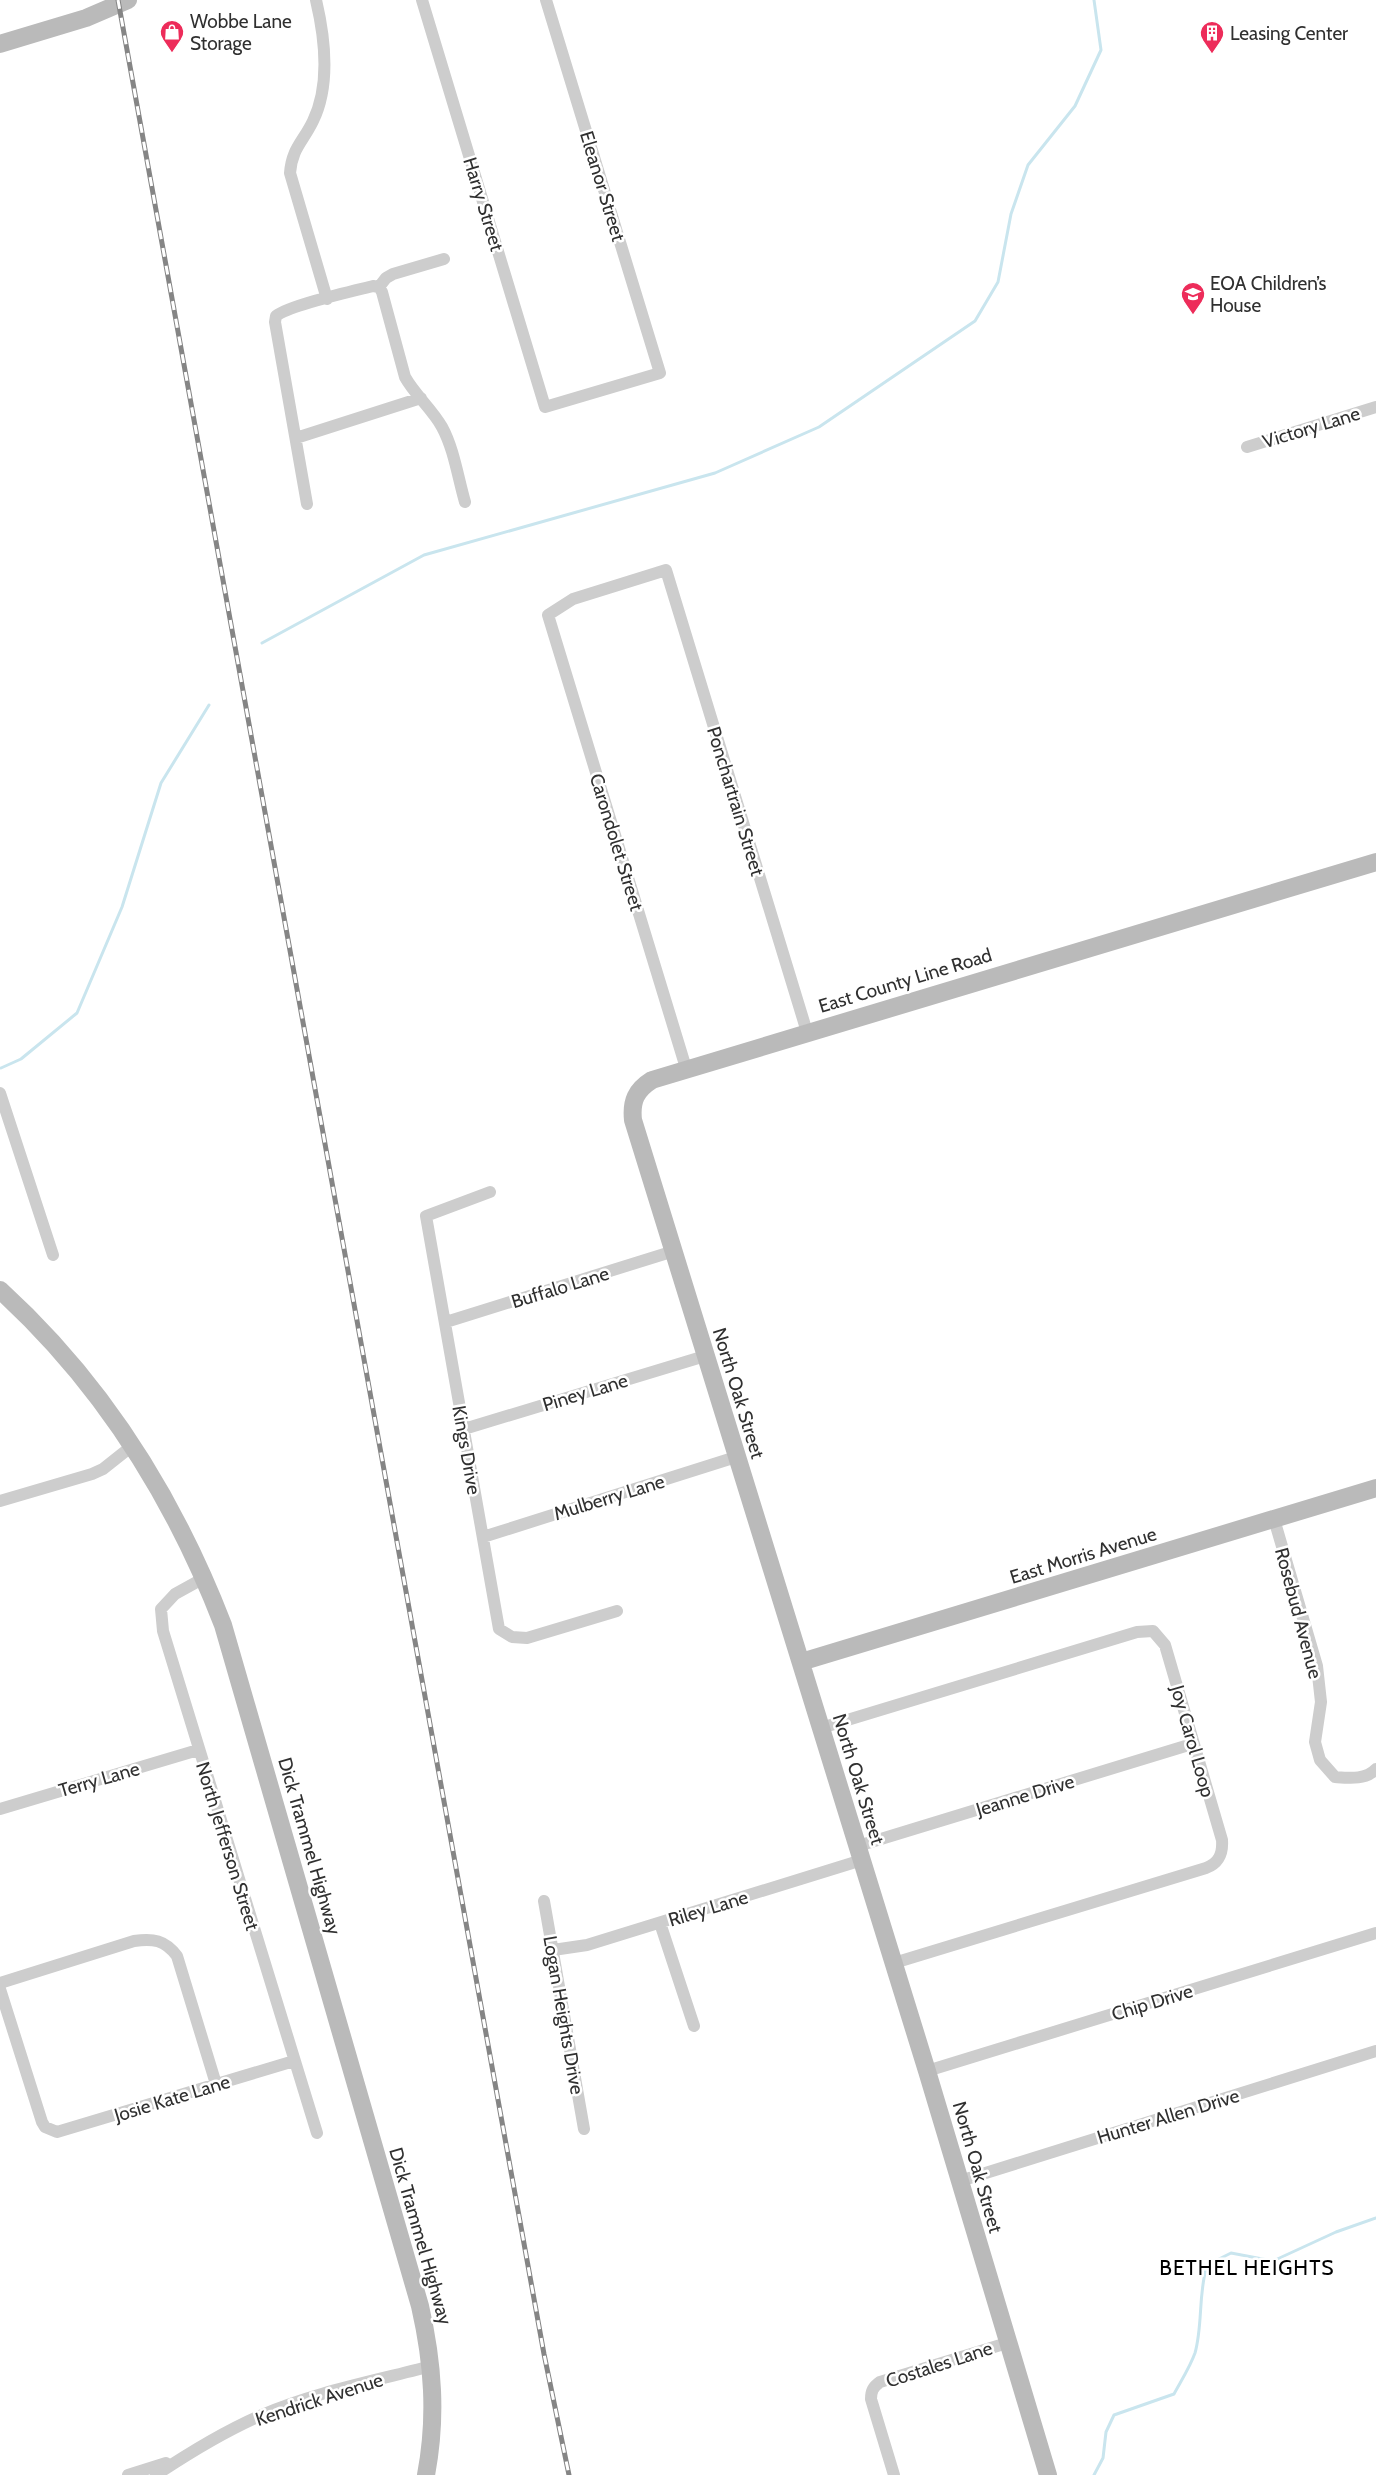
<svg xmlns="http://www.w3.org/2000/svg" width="1376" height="2475" viewBox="0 0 1376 2475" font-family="Cabin,sans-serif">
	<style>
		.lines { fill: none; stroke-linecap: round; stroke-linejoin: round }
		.stream { stroke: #c9e5ee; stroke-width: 3 }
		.street { stroke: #cdcdcd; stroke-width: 12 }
		.secondary { stroke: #bababa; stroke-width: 18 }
		.rail-casing { stroke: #858585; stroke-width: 5 }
		.rail { stroke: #fff; stroke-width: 3; stroke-dasharray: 9; stroke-linecap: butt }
		.labels { text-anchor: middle; stroke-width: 5; stroke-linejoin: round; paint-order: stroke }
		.poi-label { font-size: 19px; fill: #303030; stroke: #fff; text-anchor: start }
		.street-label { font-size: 19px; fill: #303030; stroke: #fff }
		.quarter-label { font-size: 21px; letter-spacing: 1px; fill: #000; stroke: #fff }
	</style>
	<rect width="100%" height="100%" fill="#fff"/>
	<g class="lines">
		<!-- stream -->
		<path class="stream" d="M262,643l162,-88 291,-82 104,-46 156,-106 23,-39 13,-68 17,-49 47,-59 26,-56 -7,-50
			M1,1068l20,-9 56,-46 45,-106 39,-124 48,-78
			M1094,2475l9,-17 3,-26 8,-17 60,-21c7,-13 16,-27 21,-41 8,-28 3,-59 12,-88l24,-12 42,8 63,-29 40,-14"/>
		<!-- street -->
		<path class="street" d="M316,0c9,38 15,84 -3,121 -10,21 -21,27 -23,52l37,126
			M422,0l123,407 115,-34 -114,-373
			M379,287l3,5 23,85c10,18 27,32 37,50 12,22 16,51 23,75
			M296,438l125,-40
			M1247,447l129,-40
			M307,504l-32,-182 1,-6c14,-11 77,-25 97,-30l6,1 7,-9 7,-4 51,-15
			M686,1068l-138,-453 25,-16 93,-29 141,462
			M0,1093l53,162
			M490,1192l-64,24 73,413 13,8 15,1 90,-27
			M446,1322l228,-71
			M464,1429l241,-73
			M0,1501l92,-27 11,-5 29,-23
			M1274,1519l43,147 4,36 -6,40 5,18 15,17c14,1 31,3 41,-8
			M483,1537l253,-80
			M204,1578l-29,16 -14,15 2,22 154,502
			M821,1728l316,-96 16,-1 12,14 57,195c1,14 -3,23 -16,28l-312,95
			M0,1809l198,-59
			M858,1846l334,-102
			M544,1901l40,228
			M660,1923l34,103
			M553,1950l34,-5 275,-85
			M0,1983l134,-42c19,-3 31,-1 43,15l39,128
			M0,1989l42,133 3,5 12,5 237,-71
			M927,2071l449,-138
			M960,2181l416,-130
			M128,2475l38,-12
			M156,2475c33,-22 69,-44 106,-60 53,-23 113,-34 169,-49
			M894,2475l-23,-76c0,-8 2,-12 9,-17l127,-39"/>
		<!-- secondary -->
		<path class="secondary" d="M0,44l86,-26 42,-18
			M0,1290c101,92 174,208 223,335l197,681c13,57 17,111 6,169
			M801,1662l575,-174
			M1048,2475l-121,-404 -294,-951c-2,-19 3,-30 19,-40l724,-218"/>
		<!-- rail casing -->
		<g class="rail-casing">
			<path id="rail" d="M118,0l426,2354 25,121"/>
		</g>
		<!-- rail -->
		<use href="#rail" class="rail"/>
	</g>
	<!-- icons -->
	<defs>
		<g id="shop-pin" transform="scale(1.25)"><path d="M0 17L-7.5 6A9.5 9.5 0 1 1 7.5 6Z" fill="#ed2c5a" stroke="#fff"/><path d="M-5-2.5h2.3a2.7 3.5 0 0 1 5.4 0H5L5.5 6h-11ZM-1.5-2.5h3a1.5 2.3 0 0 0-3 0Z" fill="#fff"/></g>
		<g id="building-pin" transform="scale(1.25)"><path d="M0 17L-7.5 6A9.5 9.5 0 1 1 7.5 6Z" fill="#ed2c5a" stroke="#fff"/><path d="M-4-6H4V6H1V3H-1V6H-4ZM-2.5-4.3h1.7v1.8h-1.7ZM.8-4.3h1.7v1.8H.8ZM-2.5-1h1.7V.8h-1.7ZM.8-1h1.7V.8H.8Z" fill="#fff"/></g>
		<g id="school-pin" transform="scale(1.25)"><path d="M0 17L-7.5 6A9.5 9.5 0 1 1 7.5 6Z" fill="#ed2c5a" stroke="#fff"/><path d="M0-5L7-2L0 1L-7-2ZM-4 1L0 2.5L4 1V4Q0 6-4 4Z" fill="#fff"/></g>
	</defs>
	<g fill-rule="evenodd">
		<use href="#shop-pin" x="172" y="32"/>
		<use href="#building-pin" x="1212" y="33"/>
		<use href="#school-pin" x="1193" y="294"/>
	</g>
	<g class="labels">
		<!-- poi labels -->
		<g class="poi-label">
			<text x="190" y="28">Wobbe Lane<tspan x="190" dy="22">Storage</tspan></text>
			<text x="1230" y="40">Leasing Center</text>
			<text x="1210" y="290">EOA Children’s<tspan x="1210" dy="22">House</tspan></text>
		</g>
		<!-- street labels -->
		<g class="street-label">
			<text transform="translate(603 186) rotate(73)" y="7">Eleanor Street</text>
			<text transform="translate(484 204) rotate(73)" y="7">Harry Street</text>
			<text transform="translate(1311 427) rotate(-17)" y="7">Victory Lane</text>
			<text transform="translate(736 801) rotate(73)" y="7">Ponchartrain Street</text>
			<text transform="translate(617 842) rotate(73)" y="7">Carondolet Street</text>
			<text transform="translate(905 980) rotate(-17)" y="7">East County Line Road</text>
			<text transform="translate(560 1287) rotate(-17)" y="7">Buffalo Lane</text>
			<text transform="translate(585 1392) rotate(-17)" y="7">Piney Lane</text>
			<text transform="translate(739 1393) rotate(73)" y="7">North Oak Street</text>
			<text transform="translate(467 1450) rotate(80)" y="7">Kings Drive</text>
			<text transform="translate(609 1497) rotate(-17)" y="7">Mulberry Lane</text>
			<text transform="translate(1083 1555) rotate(-17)" y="7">East Morris Avenue</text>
			<text transform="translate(1299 1613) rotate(75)" y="7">Rosebud Avenue</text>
			<text transform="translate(1193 1741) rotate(74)" y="7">Joy Carol Loop</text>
			<text transform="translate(99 1779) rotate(-16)" y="7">Terry Lane</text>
			<text transform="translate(859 1779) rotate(73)" y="7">North Oak Street</text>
			<text transform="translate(1025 1795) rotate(-17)" y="7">Jeanne Drive</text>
			<text transform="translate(228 1846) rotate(73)" y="7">North Jefferson Street</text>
			<text transform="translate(310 1846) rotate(74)" y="7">Dick Trammel Highway</text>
			<text transform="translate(708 1908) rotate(-17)" y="7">Riley Lane</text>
			<text transform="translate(1152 2002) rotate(-17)" y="7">Chip Drive</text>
			<text transform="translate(564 2015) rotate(80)" y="7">Logan Heights Drive</text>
			<text transform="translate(172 2098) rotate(-17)" y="7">Josie Kate Lane</text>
			<text transform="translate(1168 2116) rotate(-17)" y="7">Hunter Allen Drive</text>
			<text transform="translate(978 2167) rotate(74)" y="7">North Oak Street</text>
			<text transform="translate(421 2236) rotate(74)" y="7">Dick Trammel Highway</text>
			<text transform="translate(939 2364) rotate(-18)" y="7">Costales Lane</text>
			<text transform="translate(319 2399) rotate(-18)" y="7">Kendrick Avenue</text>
		</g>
		<!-- quarter labels -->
		<g class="quarter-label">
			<text x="1247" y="2275">BETHEL HEIGHTS</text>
		</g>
	</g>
</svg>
